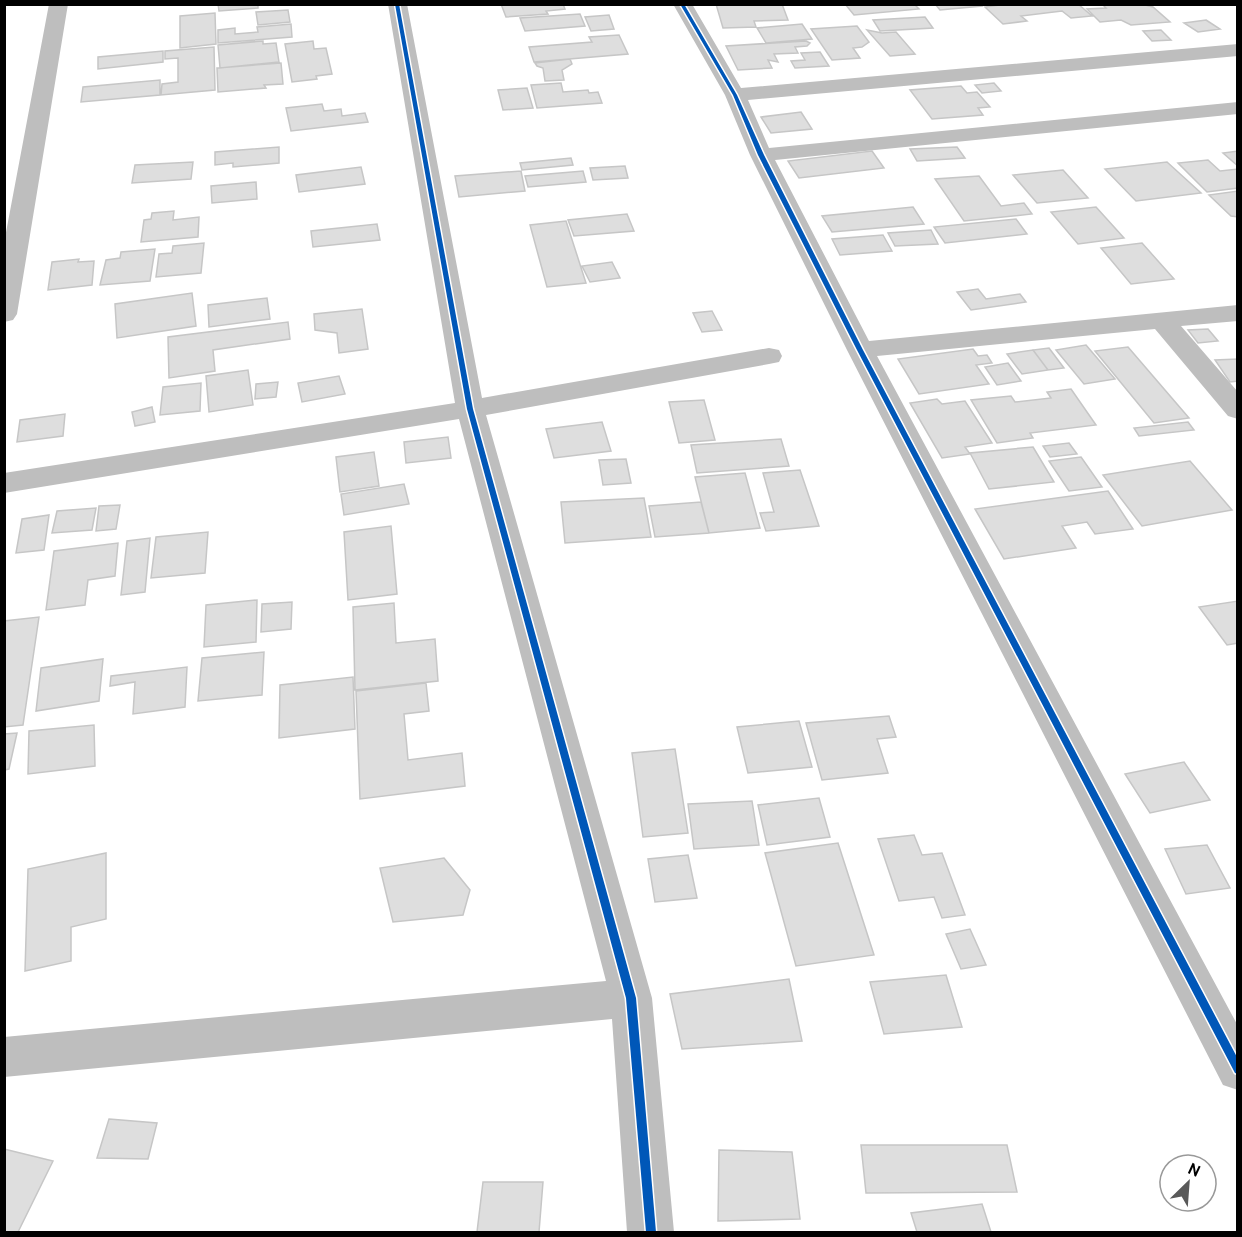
<svg xmlns="http://www.w3.org/2000/svg" width="1242" height="1237" viewBox="0 0 1242 1237" font-family="Cabin,sans-serif">
	<style>
		.building { fill: #dedede; stroke: #c6c6c6; stroke-width: 1.5 }
		.lines { fill: none; stroke-linecap: round; stroke-linejoin: round }
		.street { fill: #bebebe; fill-rule: evenodd }
		.cycleway-casing { stroke: #fff; stroke-width: 3 }
		.cycleway { fill: #0057b8; fill-rule: evenodd }
	</style>
	<rect width="100%" height="100%" fill="#fff"/>
	<!-- building -->
	<path class="building" d="M218,4h40v4l-39,3z
		M501,4h62l2,5 -19,2 2,3 -42,3z
		M716,4h66l6,16 -34,1 2,6 -33,1z
		M845,4h69l5,5 -65,6z
		M935,4h46l1,2 -42,4z
		M1007,4h71l14,12 -21,2 -9,-7 -41,5 6,5 -24,3 -18,-17z
		M1102,4h39l12,3 17,15 -39,3 -10,-5 -21,2 -13,-13 19,-1z
		M288,10l2,12 -32,3 -2,-13z
		M215,13l1,31 -36,4v-32z
		M580,14l5,12 -60,5 -5,-13z
		M609,15l5,14 -23,2 -6,-14z
		M925,17l8,11 -53,3 -7,-11z
		M1206,20l14,9 -22,3 -14,-9z
		M291,24l1,13 -74,6v-13l17,-2v6l23,-2 -1,-5z
		M802,24l10,15 -46,4 -9,-15z
		M857,26l12,16 -7,5 -9,1 7,10 -28,2 -21,-31z
		M867,30l15,3 14,-1 19,22 -25,2z
		M1161,30l10,10 -19,1 -9,-10z
		M619,35l9,19 -94,8 -5,-15 63,-5 -3,-5z
		M263,41v3l13,-1 3,19 -59,6 -2,-23z
		M313,41l1,8 12,-1 6,26 -16,2 1,3 -25,3 -7,-38z
		M806,41l4,2 -3,3 -12,1 3,6 -24,1 4,8 -10,-2 4,8 -34,2 -12,-24z
		M214,47l1,43 -54,5 1,-11 16,-2v-24l-13,1v-8z
		M163,51v11l-65,7v-12z
		M820,52l9,14 -34,2 -4,-7 14,-1 -4,-7z
		M570,59l2,5 -10,6 2,10 -19,1 -2,-13 -6,-2 -2,-3z
		M281,63l2,21 -19,1 2,3 -48,4 -1,-24z
		M160,80v15l-79,7 2,-15z
		M561,83l2,9 25,-2 1,3 9,-1 4,11 -65,5 -6,-23z
		M994,83l7,8 -19,2 -7,-8z
		M961,86l6,7 10,-1 13,15 -12,1 5,7 -51,4 -22,-29z
		M527,88l6,20 -30,2 -5,-20z
		M322,104l2,7 17,-2 1,7 23,-3 3,9 -77,9 -5,-23z
		M801,112l11,17 -41,4 -10,-16z
		M279,147v16l-46,4v-4l-18,2v-13z
		M957,147l8,11 -48,3 -7,-12z
		M872,151l12,17 -85,10 -11,-17z
		M1238,151v15l-15,-13z
		M571,158l2,7 -51,5 -2,-7z
		M1208,160l12,11 18,-2v19l-31,4 -29,-29z
		M193,162l-2,17 -59,4 3,-18z
		M1167,162l34,31 -65,8 -31,-32z
		M625,166l3,12 -35,2 -3,-12z
		M361,167l4,17 -66,8 -3,-17z
		M1063,170l25,28 -51,5 -24,-28z
		M521,171l4,20 -66,6 -4,-21z
		M583,171l3,11 -58,5 -3,-11z
		M979,176l22,30 23,-3 8,11 -68,7 -29,-42z
		M256,182l1,17 -45,4 -1,-17z
		M1238,191v26l-7,-1 -22,-21z
		M913,207l11,17 -92,8 -10,-16z
		M1096,207l28,31 -46,6 -27,-32z
		M174,211l-1,9 26,-3 -1,20 -57,5 3,-22 7,-1 1,-6z
		M627,214l7,17 -60,5 -6,-16z
		M1016,219l11,15 -82,9 -11,-16z
		M566,221l20,62 -39,4 -17,-62z
		M377,224l3,16 -67,7 -2,-16z
		M931,230l7,14 -43,2 -7,-13z
		M883,235l9,16 -52,4 -8,-16z
		M204,243l-3,30 -45,4 3,-23 13,-1 1,-7z
		M1142,243l32,36 -43,5 -30,-36z
		M155,249l-5,32 -50,4 6,-25 14,-2 1,-6z
		M79,259l-1,3 16,-1 -2,24 -44,5 4,-28z
		M612,262l8,16 -30,4 -8,-16z
		M978,289l8,10 34,-5 6,8 -55,8 -14,-18z
		M192,293l4,33 -79,12 -2,-34z
		M267,298l3,21 -61,8 -1,-22z
		M362,309l6,40 -29,4 -2,-20 -22,-3 -1,-16z
		M712,311l10,19 -20,2 -9,-19z
		M288,322l2,17 -77,11 2,21 -46,7 -1,-41z
		M1208,329l10,12 -20,2 -10,-13z
		M1086,345l29,34 -31,5 -28,-34z
		M1128,347l61,71 -35,5 -59,-72z
		M1049,348l15,20 -16,2 -15,-20z
		M973,349l5,7 9,-1 5,8 -16,2 13,19 -70,10 -21,-35z
		M1033,350l15,20 -26,4 -15,-20z
		M1238,359v22l-8,1 -15,-22z
		M1008,363l13,18 -24,4 -12,-18z
		M248,370l5,35 -44,7 -3,-36z
		M339,376l6,18 -43,8 -4,-19z
		M278,382l-2,15 -21,2 1,-15z
		M201,383l-1,28 -40,4 3,-28z
		M1071,389l25,36 -66,8 3,5 -36,5 -26,-43 40,-4 4,6 36,-4 -4,-6z
		M937,399l5,5 23,-3 27,42 -27,4 5,7 -28,4 -32,-55z
		M704,400l11,40 -36,3 -10,-41z
		M152,407l3,15 -20,4 -3,-14z
		M65,414l-2,22 -46,6 3,-22z
		M602,422l9,29 -57,7 -8,-29z
		M1188,422l6,8 -55,6 -5,-8z
		M448,437l3,21 -45,5 -2,-21z
		M781,439l8,27 -92,7 -6,-28z
		M1069,443l8,11 -27,3 -7,-11z
		M1033,447l21,35 -65,7 -19,-36z
		M374,452l5,34 -39,6 -4,-35z
		M1081,457l21,30 -33,4 -20,-30z
		M626,459l5,24 -28,2 -4,-25z
		M1190,461l42,49 -90,16 -39,-51z
		M800,470l19,56 -53,5 -6,-18 14,-1 -11,-39z
		M745,473l15,55 -51,5 -14,-56z
		M404,484l5,20 -65,11 -3,-21z
		M1108,491l25,38 -38,5 -8,-12 -25,4 14,22 -72,11 -29,-50z
		M644,498l7,39 -86,6 -4,-41z
		M701,502l8,31 -54,4 -6,-31z
		M120,505l-4,24 -20,2 3,-25z
		M96,508l-4,22 -40,3 5,-22z
		M49,515l-5,35 -28,3 6,-34z
		M391,526l6,68 -49,6 -4,-68z
		M208,532l-3,41 -54,5 5,-41z
		M150,538l-5,54 -24,3 6,-54z
		M118,543l-3,33 -27,4 -3,25 -39,5 8,-59z
		M257,600l-1,42 -52,5 2,-42z
		M1238,601v42l-11,2 -28,-38z
		M292,602l-1,27 -30,3 1,-28z
		M394,603l2,40 39,-4 3,42 -83,9 -2,-83z
		M39,617l-16,108 -19,2v-106z
		M264,652l-2,43 -64,6 4,-43z
		M103,659l-4,42 -63,10 5,-43z
		M187,667l-2,40 -52,7 2,-32 -25,4 1,-10z
		M353,677l2,52 -76,9 1,-53z
		M426,683l3,28 -25,3 4,46 54,-7 3,33 -105,13 -4,-108z
		M889,716l7,21 -19,2 11,34 -66,7 -16,-57z
		M799,721l13,46 -64,6 -11,-46z
		M94,725l1,41 -67,8 1,-43z
		M17,733l-8,36 -5,1v-36z
		M675,749l13,84 -45,4 -11,-84z
		M1184,762l26,38 -60,13 -25,-39z
		M819,798l11,39 -63,8 -9,-40z
		M752,801l7,44 -65,4 -6,-45z
		M914,835l8,20 20,-2 23,62 -23,3 -8,-21 -35,4 -21,-62z
		M838,843l36,112 -78,11 -31,-113z
		M1207,845l23,43 -44,6 -21,-45z
		M106,853v66l-35,8v34l-46,10 3,-102z
		M688,855l9,43 -42,4 -7,-43z
		M444,858l26,32 -7,25 -70,7 -13,-54z
		M970,929l16,36 -25,4 -15,-35z
		M946,975l16,52 -78,7 -14,-52z
		M789,979l13,62 -120,8 -12,-55z
		M109,1119l48,4 -9,36 -51,-1z
		M861,1145h146l10,47 -151,1z
		M4,1149l49,12 -35,71h-14z
		M719,1150l73,2 8,67 -82,2z
		M483,1182h60l-4,50h-62z
		M982,1204l9,28h-74l-6,-19z"/>
	<g class="lines">
		<!-- street -->
		<path class="street" d="M49,4h19l-51,310 -4,6 -9,2v-79z
			M388,4h19l75,394 287,-50 10,2 3,6 -3,6 -10,2 -283,51 166,583 22,234h-47l-15,-213 -608,58v-40l602,-56 -147,-562 -455,74v-20l451,-70z
			M673,4h19l49,84 497,-44v12l-490,44 21,48 469,-46v12l-463,46 94,181 369,-36v16l-57,5 57,66v27l-10,-3 -73,-87 -278,27 361,670v64l-15,-5 -376,-735 -97,-195 -25,-60z"/>
		<!-- cycleway casing -->
		<g class="cycleway-casing">
			<path id="cycleway" d="M395,4h4l74,405 163,589 20,234h-10l-20,-234 -159,-589z
				M680,4h4l53,91 27,60 99,195 375,709v15l-3,-1 -378,-723 -99,-195 -25,-60z"/>
		</g>
		<!-- cycleway -->
		<use href="#cycleway" class="cycleway"/>
	</g>
	<!-- border -->
	<rect width="1242" height="1237" fill="none" stroke="#000000" stroke-width="12"/>
	<!-- north arrow -->
	<g transform="translate(1188 1183) rotate(25)"><circle r="28" fill="#ffffff" stroke="#999999" stroke-width="1.5"/>
	<path d="M0-4.5L10 22L0 15L-10 22Z" fill="#595959"/>
	<text y="-9" font-size="16" font-weight="bold" text-anchor="middle" fill="#000000">N</text>
	</g>
</svg>
